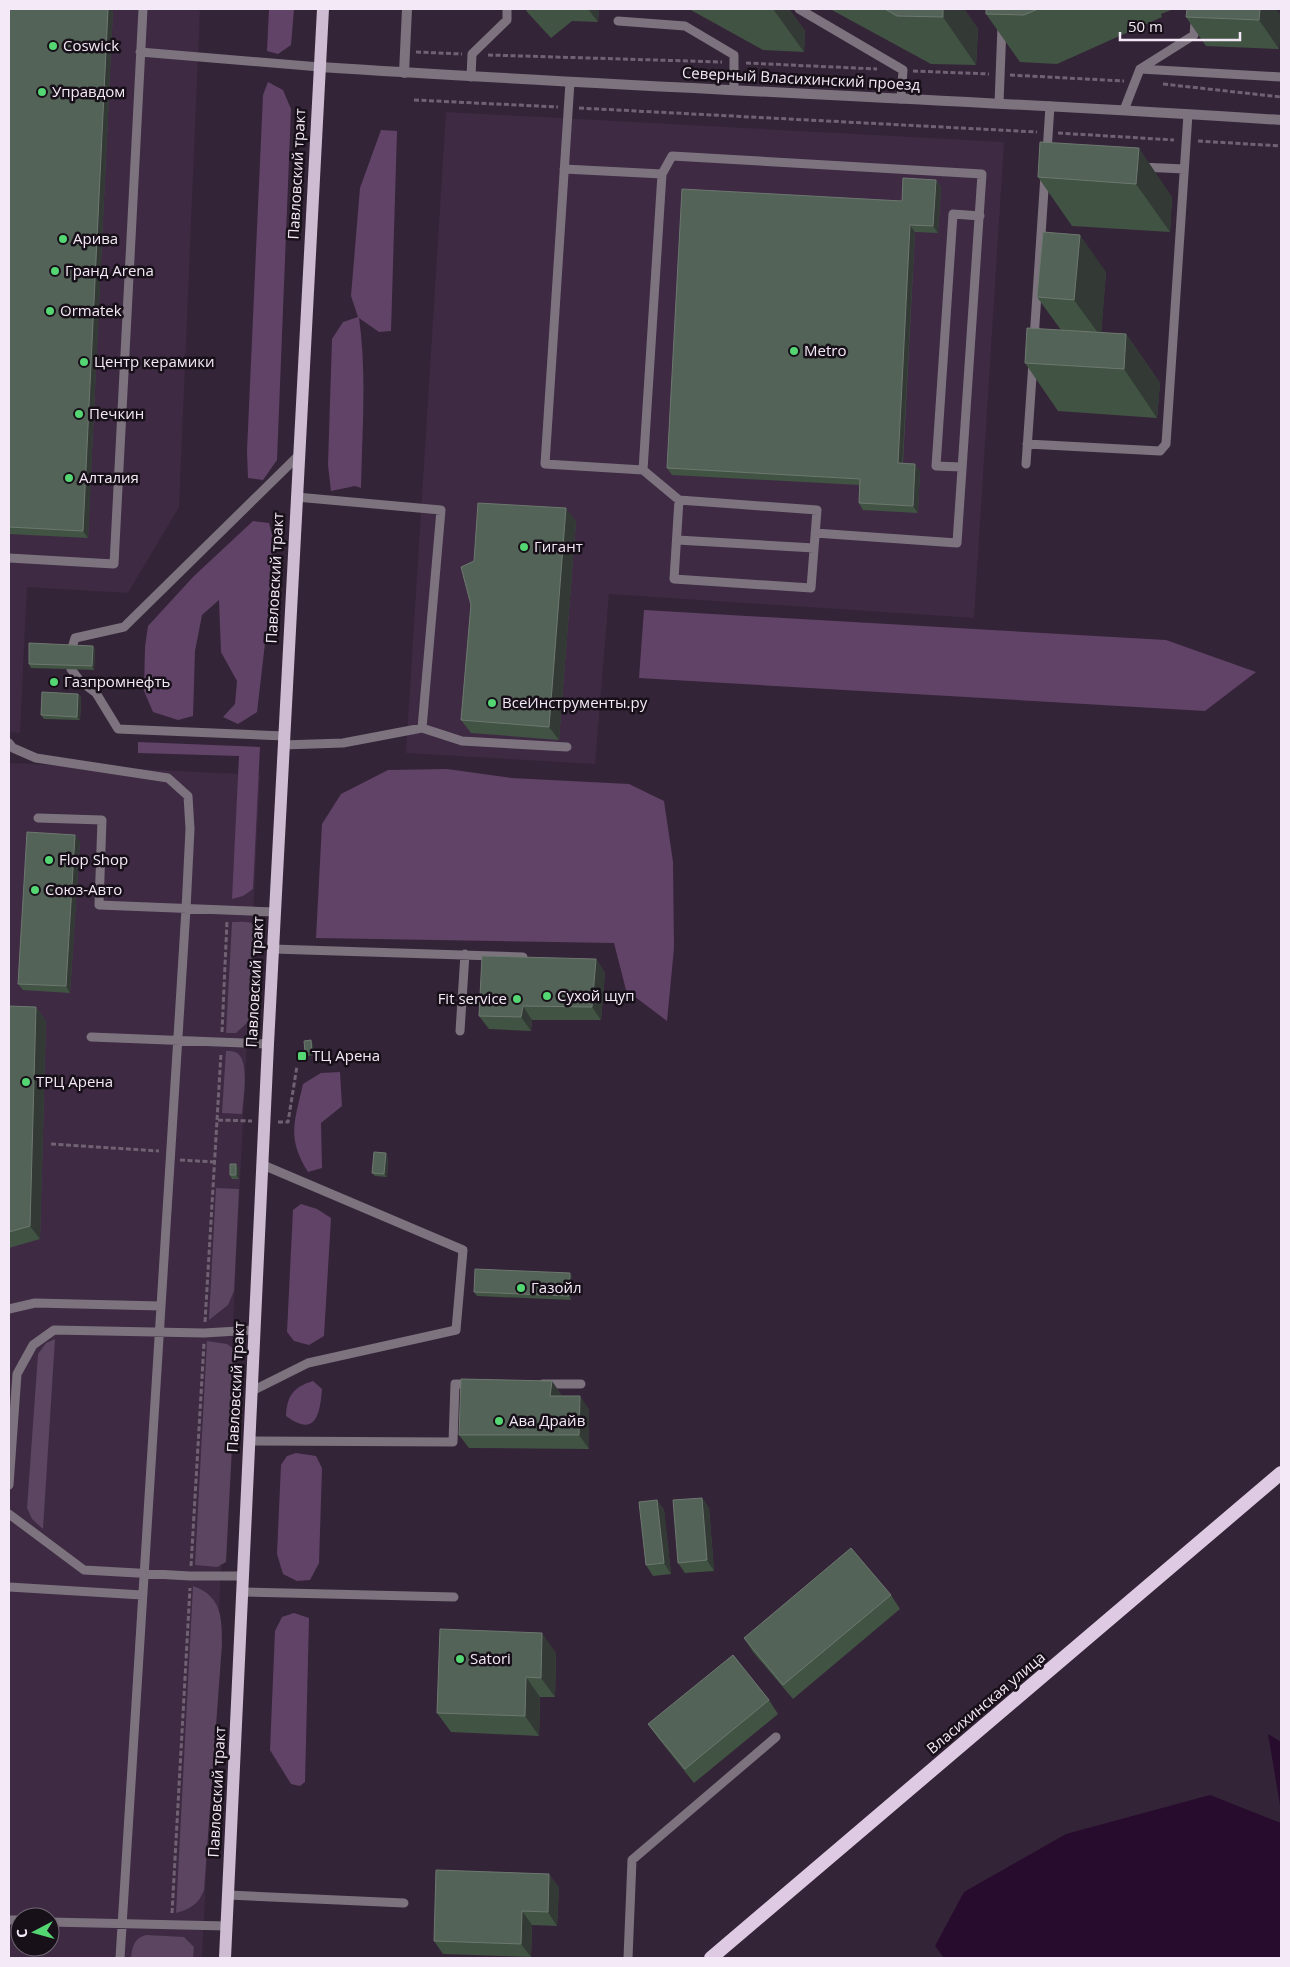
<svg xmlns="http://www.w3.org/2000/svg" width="1290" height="1967" viewBox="0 0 1290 1967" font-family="'Open Sans',sans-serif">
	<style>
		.built { fill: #3e2a43; fill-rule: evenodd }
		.green { fill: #5b4560 }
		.forest { fill: #614368 }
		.water { fill: #280c2e }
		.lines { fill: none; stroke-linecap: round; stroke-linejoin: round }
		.path { stroke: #716273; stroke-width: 3; stroke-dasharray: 5 2.5; stroke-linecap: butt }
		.service { stroke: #7c737e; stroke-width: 9 }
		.minor { stroke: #7c737e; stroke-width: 10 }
		.primary { stroke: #cebcd2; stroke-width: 12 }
		.trunk { stroke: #decae2; stroke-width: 14 }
		.wall { fill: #415343 }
		.shaded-wall { fill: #333a36 }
		.building { fill: #546357; stroke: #6d7870 }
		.poi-dot { fill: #54d672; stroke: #171019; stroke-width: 2 }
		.labels { text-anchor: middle; stroke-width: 5; stroke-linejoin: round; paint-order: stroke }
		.poi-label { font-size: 15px; fill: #f4e9f6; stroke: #171019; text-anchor: start }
		.street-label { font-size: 15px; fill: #f4e9f6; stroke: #171019 }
	</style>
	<rect width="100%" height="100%" fill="#342437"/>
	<!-- built -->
	<path class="built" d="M9,9h191l-21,498 -51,86 -101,-6 -7,146 -11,-1z
		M446,112l558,30 -30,476 -365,-24 -14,170 -189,-11z
		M9,763l251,12 -58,1183h-193zM20,1917h30v30h-30z"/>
	<!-- green -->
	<path class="green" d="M232,922c8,0 20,-2 25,5l-4,84 -4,10 -13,12h-10z
		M226,1051c4,0 8,0 11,2 13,8 6,48 5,61l-20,-1z
		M216,1188l23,1 -5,102 -6,14 -19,15z
		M55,1339l-12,190 -11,-10 -5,-11 11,-154 8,-11z
		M207,1341l20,3 10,7 -11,211 -9,5 -22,-2z
		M193,1586c29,10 29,32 29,58l-18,246c-5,14 -14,19 -28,23z
		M146,1935l38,2 10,10 -1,11h-62c1,-11 3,-20 15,-23z"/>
	<!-- forest -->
	<path class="forest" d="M269,9h25l-3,36 -13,9 -11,-3z
		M268,82l15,8 8,19 -14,351 -14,20 -15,-2 -1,-27 16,-356z
		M381,130l16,1 -6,200 -12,1 -20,-14c8,56 3,113 2,170l-6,-2 -24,5 -3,-26 4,-126 11,-17 15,-5 -7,-21 9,-108z
		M253,521l16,2 7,26 -19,163 -19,12 -15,-7 12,-13 2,-23 -16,-29 -2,-52 -17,15 -7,36 -2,65 -15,4 -25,-8 -9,-21 1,-44 3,-21 46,-50z
		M644,610l522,30 90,32 -51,39 -566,-33z
		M138,742l122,5 -7,142 -10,7 -11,3 7,-143 -101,-3z
		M447,769l64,9 118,6 35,17 9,61 1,86 -7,73 -41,-31 -12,-47 -298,-5 6,-114 19,-30 47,-24z
		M340,1072l2,34 -21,17 1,45 -14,4c-22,-35 -13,-51 -5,-88l18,-11z
		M301,1204l16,5 14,9 -7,118 -15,9 -15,-4 -7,-9 6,-122z
		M313,1381l9,8c-2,25 -6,49 -36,27 1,-21 8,-29 27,-35z
		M296,1453l20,3 6,12 -3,95 -9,17 -13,1 -14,-7 -6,-20 4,-89 6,-9z
		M294,1613l15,5 -4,164 -5,4 -9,-2 -21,-34 5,-119 7,-14z"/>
	<!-- water -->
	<path class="water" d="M1268,1734l13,8v69z
		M1210,1795l71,28v135h-337l-9,-12 29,-54 102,-58z"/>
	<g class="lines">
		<!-- path -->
		<path class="path" d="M416,52l46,2
			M488,55l234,7
			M746,63l131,6
			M913,71l76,3
			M1010,75l114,6
			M1163,84l118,13
			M414,100l144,7
			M579,108l458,24
			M1058,133l116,7
			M1198,141l83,5
			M222,1032l5,-111
			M218,1120l34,1
			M278,1122h10l9,-56
			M51,1144l108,7
			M180,1160l35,2
			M205,1322l16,-269
			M191,1566l13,-223
			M172,1913l18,-325"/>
		<!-- service -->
		<path class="service" d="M799,9l104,61 -2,29
			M618,21l67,5 49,29v35
			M140,52l180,15
			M1140,69l54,-34 2,-26
			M471,77l1,-23 35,-34v-11
			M999,103l3,-77
			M1124,110l16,-41 141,8
			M1047,152l3,-46
			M1141,167l43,2
			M564,169l98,5 -19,296 -98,-6 25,-382
			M662,174l10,-18 310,18 -25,369 -142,-10
			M1034,339l11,-164
			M1027,444l133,7 6,-7 22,-330
			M1026,464l7,-102
			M962,467l-26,-1 17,-252 27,2
			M643,470l36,30 -5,79 137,9 6,-78 -138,-10
			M296,497l145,13 -19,218
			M677,540l137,8
			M9,558l105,6 29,-555
			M72,648l3,-10 49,-11 174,-171
			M71,669l9,12 16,12 22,36 166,7
			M9,743l4,5 23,10 132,20 20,18 2,33 -4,80 -66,1049
			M283,745l60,-2 79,-15 40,13 105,6
			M38,818l64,2 -3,85 176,7
			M273,949l250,8
			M460,1031l5,-77
			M91,1037l177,7
			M9,1309l26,-6 126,3
			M543,1384h38
			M252,1391l56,-28 148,-33 7,-80 -200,-85
			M250,1441l203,1 2,-58h18
			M9,1485l8,-111 16,-29 21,-15 150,3 51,-3
			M9,1514l75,56 106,6h53
			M9,1587l133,8
			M242,1592l212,5
			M228,1895l176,8
			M9,1920h11
			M50,1922l177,4
			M628,1958l4,-98 144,-123"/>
		<!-- minor -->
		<path class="minor" d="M320,67c320,21 641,32 961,53
			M404,73l3,-64"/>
		<!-- primary -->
		<path class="primary" d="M225,1958l43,-914 55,-1035"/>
		<!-- trunk -->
		<path class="trunk" d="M711,1958l570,-485"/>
	</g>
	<!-- wall -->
	<path class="wall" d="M9,9h104l-25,529 -79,-4z
		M525,9h74l-1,13 -26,-1 -21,17 -23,-25z
		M689,9h100l16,22 -1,21 -41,-2z
		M830,9h134l14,20 -2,36 -45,-1z
		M986,9h188l-13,5 1,3 -105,47 -37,-2 -34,-48z
		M1281,15l-2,34 -73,-3 -20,-29z
		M1040,142l132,55 -2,35 -98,-6 -34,-49z
		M936,180l5,7 -3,46 -23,-1 -12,231 17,8 -2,42 -55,-3 -4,-7v-18l-187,-10 -5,-7 235,-267z
		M1106,272l-5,61 25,1 34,49 -3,35 -99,-7 -33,-48 36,-33 -24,-33z
		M576,521l-17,219 -88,-7 -10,-13 13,-159z
		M93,646l2,3 -1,21 -63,-2 -2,-4z
		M78,694l3,3 -1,23 -36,-1 -3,-4z
		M80,841l-10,152 -47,-3 -5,-6z
		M596,959l9,14 -4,47h-69l-1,11 -42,-2 -10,-13z
		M9,1006l27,1 10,14 -6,218 -31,9z
		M313,1044l1,11 -6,1 -3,-4z
		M388,1157l-1,20 -12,-1 -3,-3z
		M239,1168v11h-7l-2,-4z
		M572,1276l-1,24 -94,-4 -3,-4z
		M561,1394v2l28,13v40l-120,-1 -10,-13z
		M702,1498l7,10 5,63 -29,2 -7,-10z
		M657,1500l7,10 7,64 -18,2 -7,-11z
		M891,1595l9,14 -107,90 -40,-47 -9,-14z
		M556,1653l-1,44h-15l-1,39 -88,-4 -14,-19z
		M769,1700l9,14 -84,69 -36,-45 -10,-14z
		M559,1887l-2,39 -25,-1 -1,32 -88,-3 -9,-13z"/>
	<!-- shaded-wall -->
	<path class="shaded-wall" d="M108,9h5l-25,529 -5,-7z
		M588,9h11l-1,13z
		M773,9h16l16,22 -1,21z
		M943,9h21l14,20 -2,36 -33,-48z
		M1260,9h16l5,6 -2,34 -20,-29z
		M1139,148l33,49 -2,35 -34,-48z
		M936,180l5,7 -3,46 -5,-7z
		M910,225l5,7 -13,238 -4,-7z
		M1080,235l26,37 -5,65 -27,-37z
		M1126,334l34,49 -3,35 -33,-49z
		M915,464l5,7 -2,42 -5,-7z
		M566,508l10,13 -17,219 -10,-13z
		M93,646l2,3 -1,21 -2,-4z
		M78,694l3,3 -1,23 -3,-3z
		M75,835l5,6 -10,152 -4,-7z
		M596,959l9,14 -4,47 -9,-13z
		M523,1006l9,14 -1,11 -10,-14z
		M36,1007l10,14 -6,218 -10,-13z
		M311,1040l2,4 1,11 -2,-3z
		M386,1153l2,4 -1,20 -3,-3z
		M236,1164l3,4v11l-3,-4z
		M570,1273l2,3 -1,24 -2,-4z
		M552,1381l9,13 -2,16 -9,-14z
		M580,1396l9,13v40l-10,-14z
		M702,1498l7,10 5,63 -7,-11z
		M657,1500l7,10 7,64 -7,-11z
		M542,1633l14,20 -1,44 -14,-19z
		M526,1677l14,20 -1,39 -14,-20z
		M549,1874l10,13 -2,39 -9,-14z
		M522,1911l10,14 -1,32 -10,-13z"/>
	<!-- building -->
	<path class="building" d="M9,9h99l-25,522 -74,-4z
		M885,9h58v8l-46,-1z
		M986,9h52l-14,6 -38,-1z
		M1187,9h73l-1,11 -73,-3z
		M1040,142l99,6 -3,36 -98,-7z
		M903,178l33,2 -3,46 -23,-1 -12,238 17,1 -2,42 -54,-3 1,-24 -193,-11 15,-279 220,12z
		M1043,232l37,3 -6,65 -37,-3z
		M1027,328l99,6 -2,35 -99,-6z
		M478,503l88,5 -17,219 -88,-7 10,-115 -10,-38 13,-6z
		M29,643l64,3 -1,20 -63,-2z
		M42,692l36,2 -1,23 -36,-2z
		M27,832l48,3 -9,151 -48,-2z
		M482,956l114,3 -4,48 -69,-1 -2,11 -42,-1z
		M9,1006l27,1 -6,219 -21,6z
		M311,1040l1,12h-7l-1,-11z
		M374,1152l12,1 -2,21 -12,-1z
		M230,1164h6v11h-6z
		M475,1269l95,4 -1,23 -95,-4z
		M461,1379l91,2 -2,15h30l-1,39h-120z
		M702,1498l5,62 -29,3 -5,-63z
		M657,1500l7,63 -18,2 -7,-63z
		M851,1548l40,47 -108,90 -39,-47z
		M440,1629l102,4 -1,45 -15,-1 -1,39 -88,-3z
		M733,1655l36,45 -84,69 -37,-45z
		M436,1870l113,4 -1,38 -26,-1 -1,33 -87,-3z"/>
	<!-- markers -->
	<g class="poi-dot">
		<circle cx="53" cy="46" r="5"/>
		<circle cx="42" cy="92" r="5"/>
		<circle cx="63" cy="239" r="5"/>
		<circle cx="55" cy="271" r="5"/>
		<circle cx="50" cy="311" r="5"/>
		<circle cx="794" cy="351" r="5"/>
		<circle cx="84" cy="362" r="5"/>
		<circle cx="79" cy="414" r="5"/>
		<circle cx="69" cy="478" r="5"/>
		<circle cx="524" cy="547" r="5"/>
		<circle cx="54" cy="682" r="5"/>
		<circle cx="492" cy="703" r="5"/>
		<circle cx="49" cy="860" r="5"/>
		<circle cx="35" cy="890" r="5"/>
		<circle cx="547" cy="996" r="5"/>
		<circle cx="517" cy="999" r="5"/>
		<rect x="297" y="1051" width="10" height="10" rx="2.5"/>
		<circle cx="26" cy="1082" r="5"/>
		<circle cx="521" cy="1288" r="5"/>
		<circle cx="499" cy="1421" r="5"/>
		<circle cx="460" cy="1659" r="5"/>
	</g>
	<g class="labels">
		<!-- poi labels -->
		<g class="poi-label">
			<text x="63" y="51">Coswick</text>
			<text x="52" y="97">Управдом</text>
			<text x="73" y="244">Арива</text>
			<text x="65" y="276">Гранд Arena</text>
			<text x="60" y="316">Ormatek</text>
			<text x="804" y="356">Metro</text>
			<text x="94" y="367">Центр керамики</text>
			<text x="89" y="419">Печкин</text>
			<text x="79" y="483">Алталия</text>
			<text x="534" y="552">Гигант</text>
			<text x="64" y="687">Газпромнефть</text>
			<text x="502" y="708">ВсеИнструменты.ру</text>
			<text x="59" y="865">Flop Shop</text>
			<text x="45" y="895">Союз-Авто</text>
			<text x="557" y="1001">Сухой щуп</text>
			<text x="507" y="1004" text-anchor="end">Fit service</text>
			<text x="312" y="1061">ТЦ Арена</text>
			<text x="36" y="1087">ТРЦ Арена</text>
			<text x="531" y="1293">Газойл</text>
			<text x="509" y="1426">Ава Драйв</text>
			<text x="470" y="1664">Satori</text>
		</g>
		<!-- street labels -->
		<g class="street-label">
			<text transform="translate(801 79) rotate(3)" y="5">Северный Власихинский проезд</text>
			<text transform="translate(297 174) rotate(-87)" y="5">Павловский тракт</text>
			<text transform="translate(275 578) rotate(-87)" y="5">Павловский тракт</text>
			<text transform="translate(255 982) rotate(-87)" y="5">Павловский тракт</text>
			<text transform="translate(236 1387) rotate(-87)" y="5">Павловский тракт</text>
			<text transform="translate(986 1703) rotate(-40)" y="5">Власихинская улица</text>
			<text transform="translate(217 1792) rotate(-87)" y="5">Павловский тракт</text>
		</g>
	</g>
	<!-- border -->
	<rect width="1290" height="1967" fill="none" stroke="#f4e9f6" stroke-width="20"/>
	<!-- north arrow -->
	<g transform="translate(35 1932) rotate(264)"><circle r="24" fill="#171019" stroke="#6f6771"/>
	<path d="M0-4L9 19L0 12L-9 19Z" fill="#54d672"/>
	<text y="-8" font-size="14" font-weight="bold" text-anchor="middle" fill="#f4e9f6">С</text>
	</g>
	<!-- scale -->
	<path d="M1120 32v8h120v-8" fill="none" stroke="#f4e9f6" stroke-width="2.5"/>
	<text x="1128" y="32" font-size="15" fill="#f4e9f6" stroke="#171019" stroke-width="4" paint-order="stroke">50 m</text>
</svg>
